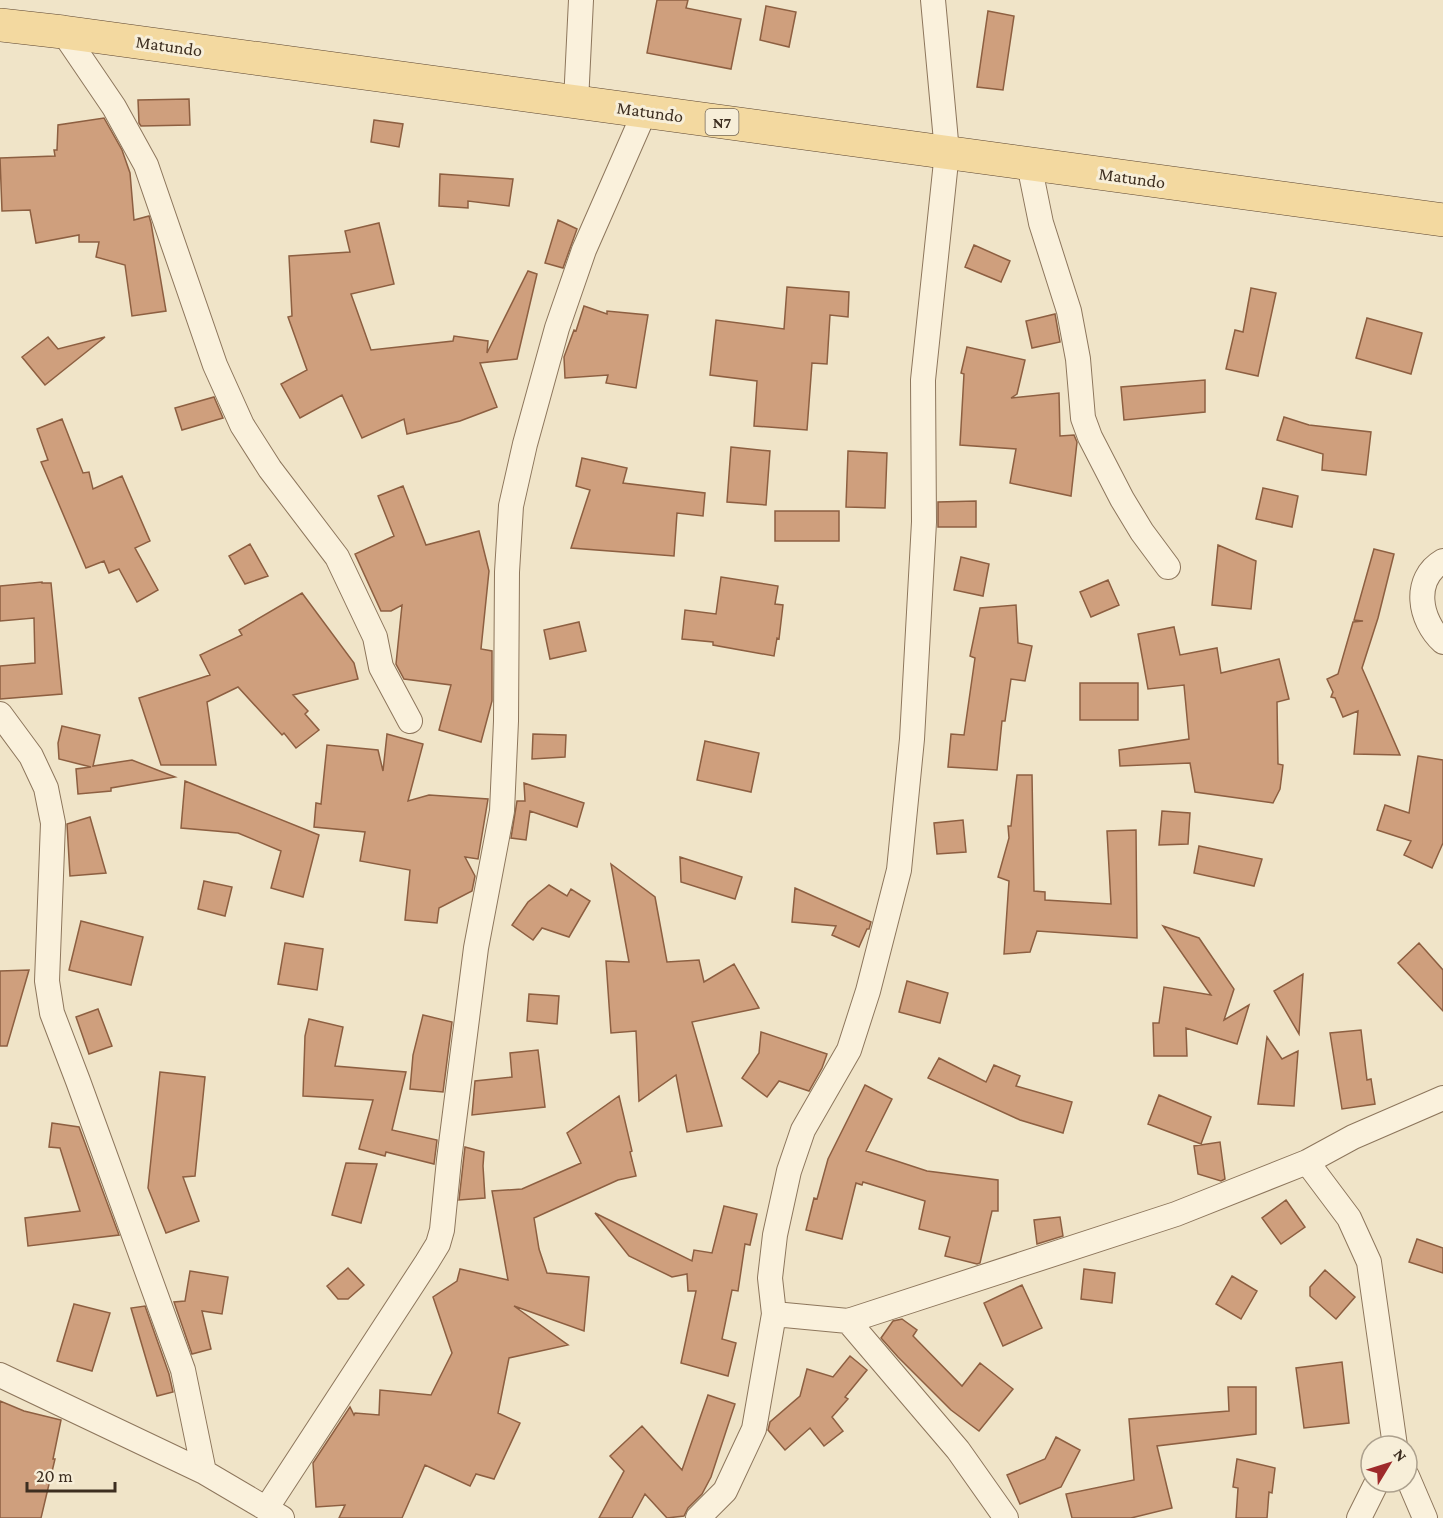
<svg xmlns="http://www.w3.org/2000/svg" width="1443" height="1518" viewBox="0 0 1443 1518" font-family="'Crimson Pro',serif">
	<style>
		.building { fill: #cf9f7d; stroke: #8d5f41; stroke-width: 1.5 }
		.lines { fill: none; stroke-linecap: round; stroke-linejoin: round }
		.street-casing { stroke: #8d765c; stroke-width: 26 }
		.primary-casing { stroke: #5b4430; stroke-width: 34 }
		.street { stroke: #faf1dc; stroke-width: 24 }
		.primary { stroke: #f3d9a0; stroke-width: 33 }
		.labels { text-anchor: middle; stroke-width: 6; stroke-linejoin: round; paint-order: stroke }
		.shield { fill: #f7eed8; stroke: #756857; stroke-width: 1.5 }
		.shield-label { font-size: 16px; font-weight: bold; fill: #3d2e20 }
		.street-label { font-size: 18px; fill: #3d2e20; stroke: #f7eed8 }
	</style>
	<rect width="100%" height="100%" fill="#f0e4c8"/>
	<!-- building -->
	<path class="building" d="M657,0h31l-2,8 55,11 -10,50 -84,-16z
		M766,6l30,6 -7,35 -29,-7z
		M988,11l26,5 -11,74 -26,-3z
		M189,99l1,26 -49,1 -2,-3 -1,-23z
		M104,118l18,32 8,23 4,47 15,-4 2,7 15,88 -34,5 -7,-51 -29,-8 3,-15h-20v-7l-43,8 -6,-33 -28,1 -2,-53 55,-2 -1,-6h3l1,-25z
		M374,120l29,4 -4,23 -28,-5z
		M440,174l73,5 -4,27 -41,-5v7l-29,-2z
		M558,220l19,9 -14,39 -18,-5z
		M379,223l15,61 -43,10 20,56 82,-9 1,-5 34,5 -1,12 41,-82 9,3 -20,85 -37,4 17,44 -37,14 -53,13 -3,-15 -42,19 -20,-43 -42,23 -19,-34 26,-14 -19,-53 4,-1 -3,-60 61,-4 -5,-21z
		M974,245l36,16 -9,21 -36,-15z
		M787,287l62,5 -1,25 -18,-2 -3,49 -15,-1 -5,67 -53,-4 3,-45 -47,-6 6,-55 68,9z
		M1251,288l25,5 -18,83 -32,-7 9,-39 8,2z
		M584,306l23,8v-3l41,4 -12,73 -30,-5 2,-8 -43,3 -1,-21 10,-27 2,1z
		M1055,314l5,28 -28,6 -6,-27z
		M1367,318l55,15 -11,41 -55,-16z
		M48,337l10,12 47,-12 -60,48 -23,-28z
		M967,347l58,13 -8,34 -6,4 48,-5 1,43 14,-1 3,7 -6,54 -61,-13 6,-34 -56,-4 4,-71 -3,-1z
		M1205,380v32l-81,8 -3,-33z
		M214,397l9,21 -41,12 -7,-22z
		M1284,417l25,8 62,7 -5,43 -44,-5 1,-16 -46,-14z
		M62,419l21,54 6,-1 4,17 29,-13 28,65 -15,7 23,42 -21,12 -18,-33 -10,4 -5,-12 -18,7 -45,-106 7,-2 -11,-31z
		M731,447l39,4 -4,54 -39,-3z
		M848,451l39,2 -2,55 -39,-1z
		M582,458l45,10 -4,15 82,10 -2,23 -26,-3 -3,43 -103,-8 19,-58 -14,-4z
		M403,486l23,59 53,-14 10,40 -8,78 11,2v50l-11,41 -42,-12 12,-45 -47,-6 -8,-15 6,-59 -11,6h-10l-26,-57 39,-18 -16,-40z
		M1263,488l35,8 -6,31 -36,-8z
		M976,501v26h-38v-25z
		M775,511h64v30h-64z
		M250,544l18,32 -23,8 -16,-28z
		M1218,545l38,16 -5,48 -39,-4z
		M1374,549l20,5 -16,64 -16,50 38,87 -46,-1 4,-43 -15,6 -8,-19 -4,-1 2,-5 -6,-13 11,-5 15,-52 10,-1 -9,-1z
		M961,557l28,7 -6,32 -29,-6z
		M721,577l57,9 -3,18 8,1 -4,34 -2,-1 -3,18 -61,-11v-3l-31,-3 3,-29 31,4z
		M1108,580l11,25 -28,12 -11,-25z
		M42,582v1h9l11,111 -62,5v-33l35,-3 -1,-45 -34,3v-35z
		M302,593l52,70 4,16 -65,16 15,16 -3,3 14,16 -23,18 -12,-15 -2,2 -44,-48 -31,15 9,63h-55l-22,-67 71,-23 -10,-20 42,-20 -3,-5z
		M1016,605l2,38 14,3 -7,35 -14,-2 -6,42h-3l-5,49 -49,-3 3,-33 13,1 11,-77 -5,-2 10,-48z
		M579,622l7,29 -36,8 -6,-29z
		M1174,627l6,28 37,-7 4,25 58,-14 10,40 -12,3 1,62 5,1 -3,24 -7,14 -78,-11 -5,-29 -70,3 -1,-16 70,-11 -5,-54 -36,4 -10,-55z
		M1080,683h58v37h-58z
		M62,726l38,9 -7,31 39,-6 43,17 -64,11v3l-33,3 -2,-25 15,-2 -32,-8 -1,-16z
		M387,734l36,10 -15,57 21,-6 59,4 -10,60 -13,-2 10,19 -3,15 -33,17 -2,15 -32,-3 5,-50 -50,-9 5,-29 -51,-5 2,-24 5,1 6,-59 51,5 5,21z
		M533,734l33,1 -1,22 -33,2z
		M705,741l54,12 -8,39 -54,-12z
		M1418,756l25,4v83l-11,25 -28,-13 7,-14 -34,-11 8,-25 24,8z
		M1017,775h15l2,116 11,1v8l66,4 -4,-73 29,-1 1,108 -100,-7 -7,21 -26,2 5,-73 -11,-4 11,-39 -1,-12h3z
		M185,781l134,54 -16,62 -32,-9 10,-37 -43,-18 -57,-5z
		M524,783l60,20 -7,24 -47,-16 -4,29 -15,-2 6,-37h8z
		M1162,811l28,2 -2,31 -29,1z
		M90,817l16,56 -36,3 -3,-52z
		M963,820l3,32 -29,2 -3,-31z
		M1199,846l63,13 -8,27 -60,-13z
		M680,857l62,20 -7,22 -54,-17z
		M611,864l44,33 12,65 32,-2 5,22 30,-18 25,44 -67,14 30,104 -35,6 -11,-57 -37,26 -3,-70 -25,2 -5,-72 23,1z
		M204,881l28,6 -7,29 -27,-7z
		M549,885l18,11 4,-7 19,12 -21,36 -27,-9 -9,12 -21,-15 16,-23z
		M795,888l76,34 -2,7h-2l-8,18 -27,-12 4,-9 -44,-4z
		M81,921l62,16 -12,48 -62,-15z
		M1163,926l36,12 35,51 -10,31 25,-15 -12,39 -51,-16 1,28h-33l-1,-33h6l5,-36 47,8z
		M285,943l38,6 -6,41 -39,-6z
		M1419,943l24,27v41l-45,-48z
		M29,970l-22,76h-7v-75z
		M1303,974l-4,60 -25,-43z
		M907,981l41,12 -8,30 -41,-11z
		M529,994l30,2 -2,28 -30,-3z
		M98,1009l14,37 -23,8 -13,-37z
		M423,1015l29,7 -9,70 -33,-3 3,-34z
		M309,1019l34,8 -8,39 71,6 -14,58 45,10 -3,24 -48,-12 -1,4 -26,-7 14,-49 -70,-4 2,-60z
		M1361,1030l6,50 4,-1 4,25 -33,5 -12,-76z
		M761,1032l66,22 -5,14 -13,23 -30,-10 -12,16 -25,-19 17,-25z
		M1267,1037l15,22 16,-8 -4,55 -36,-2z
		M538,1050l7,57 -73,8 3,-34 37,-4 -2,-24z
		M939,1058l47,24 8,-17 26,11 -4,10 56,16 -9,31 -43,-13 -92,-42z
		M160,1072l45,5 -10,99 -12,1 16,44 -33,12 -18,-45z
		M865,1085l27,14 -26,52 61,20 71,9v31h-6l-12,52 -3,1 -32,-8 5,-19 -31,-8 6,-28 -62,-19 -1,3 -6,-2 -14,56 -36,-9 8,-32 3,1 11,-40z
		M1159,1095l52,22 -10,27 -53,-20z
		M619,1096l13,55 -2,1 6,24 -18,4 -84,38 5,31 8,24 42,4 -5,54 -70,-25 54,39 -59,13 -11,55 22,10 -26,56 -18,-5 -6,12 -45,-21 -23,53h-63l6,-13 -29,2 -3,-44 37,-56 4,8 1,-2 24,2 1,-25 51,5 21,-42 -19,-56 24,-16 3,-12 48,11 -16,-89 30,-2 59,-26 -14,-30z
		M52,1123l27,4 40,108 -91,11 -3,-28 55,-7 -20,-63 -11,-1z
		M1220,1142l5,37 -4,2 -23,-7 -4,-28z
		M465,1147l19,5 -1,14 2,32 -26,2z
		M346,1163l31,1 -16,59 -29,-8z
		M1286,1200l19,27 -24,17 -19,-26z
		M724,1206l33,8 -7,31 -5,-1 -7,47 -6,-1 -10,49 14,4 -8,33 -47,-13 15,-72h-8l-1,-17 -15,3 -43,-21 -34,-43 97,48 2,-11 18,3z
		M1060,1217l3,19 -26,8 -3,-24z
		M1417,1239l26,9v25l-34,-11z
		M348,1268l16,17 -16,14h-10l-11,-13z
		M1084,1269l31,4 -3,30 -31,-4z
		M1325,1270l30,27 -19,22 -26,-23v-9z
		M190,1271l38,6 -6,37 -20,-3 9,38 -19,5 -18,-52 11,-1z
		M1232,1276l25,15 -16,28 -25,-15z
		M1022,1285l20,43 -39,18 -19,-43z
		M74,1304l36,9 -18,58 -35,-10z
		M145,1306l24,68 4,18 -16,4 -26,-88z
		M902,1319l15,11 -4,6 49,50 18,-23 33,26 -34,42 -28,-21 -53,-53 -17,-19 12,-17z
		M850,1356l17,14 -22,27 3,2 -16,18 11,14 -19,15 -14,-18 -25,22 -17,-20 2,-8 30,-26 7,-27 26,8z
		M1342,1362l7,61 -45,5 -8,-60z
		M1228,1387h28v47l-99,12 15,62 -41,10h-59l-6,-24 68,-14 -5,-61 100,-8z
		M708,1395l27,9 -24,73 -9,17 -14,14 -4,8 -17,2 -22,-24 -13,24h-33l25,-47 -14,-15 32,-30 40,44z
		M0,1401l24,10 37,9 -8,39h2l-14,59h-41z
		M1056,1437l24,13 -19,37 -41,17 -13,-29 38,-16z
		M1237,1459l38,9 -3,25 -3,-1 -2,26h-31l2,-30 -5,-1z"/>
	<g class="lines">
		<!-- street casing -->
		<g class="street-casing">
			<path id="street" d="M63,32l51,75 32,58 69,200 27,60 28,44 67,88 38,80 6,30 29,54
				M576,102l5,-102
				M1029,164l12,59 28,88 9,48 5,59 7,19 32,62 20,33 26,35
				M1443,561c-31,18 -24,59 0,81
				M0,714l31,42 15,32 7,35 -6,158 5,32 26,68 105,289 21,102
				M1307,1162l42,56 20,44 26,184
				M774,1314l74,7 328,-107 131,-52 46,-25 90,-39
				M848,1321l110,129 48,68
				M0,1375l204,97 78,46
				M1407,1476l18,42
				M266,1509l161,-247 11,-18 4,-14 7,-70 27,-212 26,-137 4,-90 1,-149 4,-66 14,-62 32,-116 27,-78 61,-139
				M698,1518l27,-27 29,-62 20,-115 -4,-36 5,-43 14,-64 14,-41 46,-80 19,-59 31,-121 13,-131 12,-217 -1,-142 24,-228 -14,-152
				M1359,1518l18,-36"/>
		</g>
		<!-- primary casing -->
		<g class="primary-casing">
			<path id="primary" d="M0,25l63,7 1380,188"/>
		</g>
		<!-- street -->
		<use href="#street" class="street"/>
		<!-- primary -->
		<use href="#primary" class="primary"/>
	</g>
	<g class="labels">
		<!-- shield labels -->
		<rect class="shield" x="705.5" y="109" width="33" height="26" rx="4.5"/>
		<g class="shield-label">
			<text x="722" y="128">N7</text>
		</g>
		<!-- street labels -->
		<g class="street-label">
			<text transform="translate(169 46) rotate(8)" y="6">Matundo</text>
			<text transform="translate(650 112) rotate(8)" y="6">Matundo</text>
			<text transform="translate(1132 178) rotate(8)" y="6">Matundo</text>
		</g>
	</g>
	<!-- north arrow -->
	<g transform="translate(1389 1464) rotate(52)"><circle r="28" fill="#f7eed8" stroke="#ada18e" stroke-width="1.5"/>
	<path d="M0-4.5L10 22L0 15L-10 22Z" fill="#9e2a2b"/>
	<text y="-9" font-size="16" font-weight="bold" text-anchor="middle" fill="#3d2e20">N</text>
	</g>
	<!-- scale -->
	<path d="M27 1482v9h88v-9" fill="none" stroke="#3d2e20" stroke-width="3"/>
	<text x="36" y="1482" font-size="18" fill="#3d2e20" stroke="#f7eed8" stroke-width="4.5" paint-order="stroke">20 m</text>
</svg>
